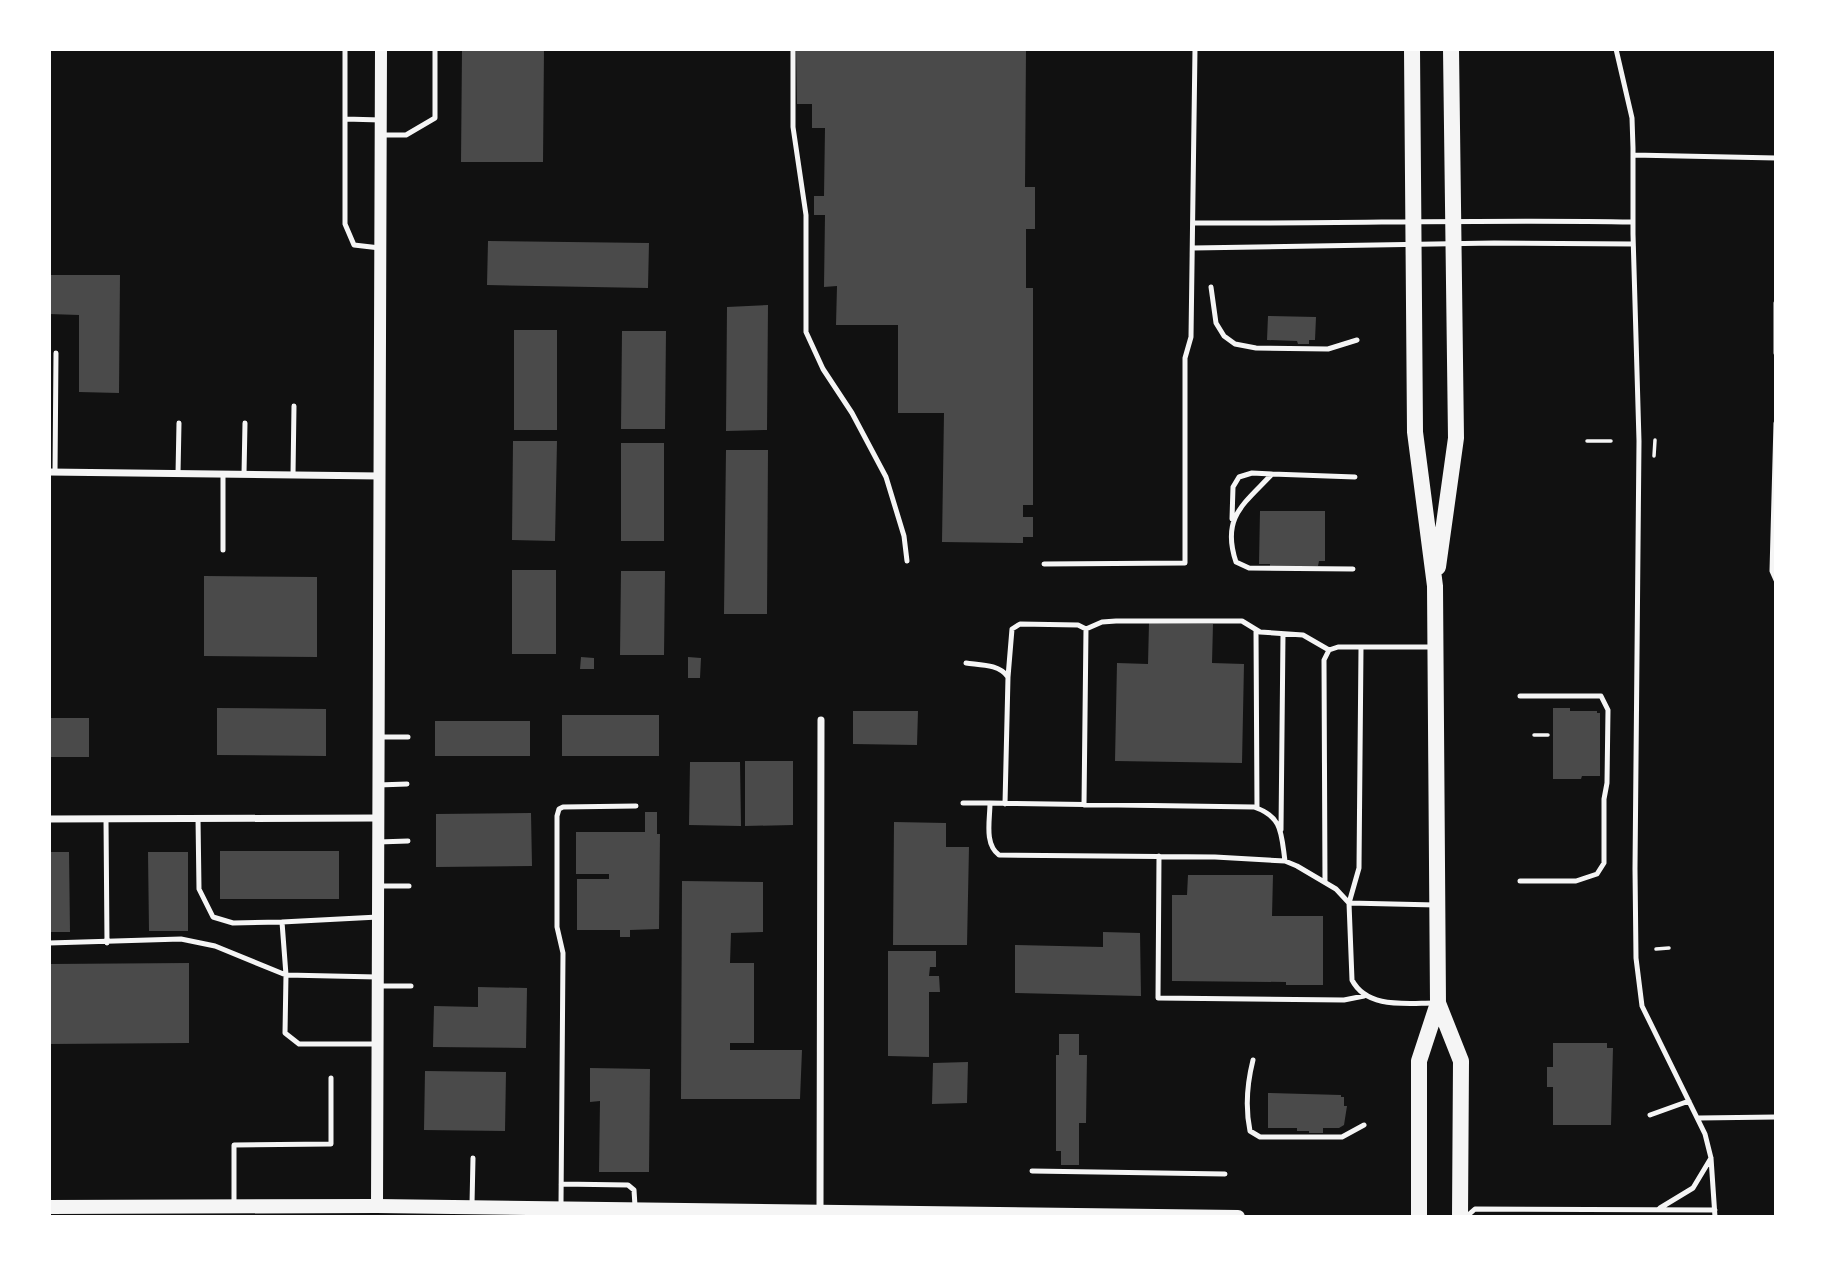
<svg xmlns="http://www.w3.org/2000/svg" width="1825" height="1266" viewBox="0 0 1825 1266" font-family="'Golos Text',sans-serif">
	<style>
		.building { fill: #4a4a4a }
		.lines { fill: none; stroke-linecap: round; stroke-linejoin: round }
		.path { stroke: #f5f5f5; stroke-width: 3.5 }
		.service { stroke: #f5f5f5; stroke-width: 5 }
		.minor { stroke: #f5f5f5; stroke-width: 7 }
		.tertiary { stroke: #f5f5f5; stroke-width: 12 }
		.secondary { stroke: #f5f5f5; stroke-width: 14 }
		.trunk { stroke: #f5f5f5; stroke-width: 16 }
	</style>
	<rect width="100%" height="100%" fill="#111"/>
	<!-- building -->
	<path class="building" d="M462,49h82l-1,113h-82z
		M796,49h230l-1,138h10v42h-9v59h7v217h-10v12h10v20h-10v6l-81,-1 2,-129h-46v-88h-62l1,-39 -13,1 1,-72h-11v-19h10l1,-68h-13v-24h-15z
		M488,241l161,2 -1,45 -161,-3z
		M49,275h71l-1,118 -40,-1v-77l-30,-1z
		M768,305l-1,125 -41,1 1,-124z
		M1268,316l48,1 -1,23h-6v4h-11l-1,-3 -30,-1z
		M514,330h43v100h-43z
		M622,331h44l-1,98h-44z
		M513,441h44l-2,100 -43,-1z
		M621,443h43v98h-43z
		M726,450h42l-1,164h-43z
		M1260,511h65v50h-6l-1,5h-48v-2h-11z
		M512,570h44v84h-44z
		M621,571h44l-1,84h-44z
		M204,576l113,1v80l-113,-1z
		M1149,623l64,1 -1,39 32,1 -2,99 -127,-2 2,-98 31,1z
		M581,657l13,1v11h-14z
		M688,657l13,1 -1,20h-12z
		M217,708l109,1v47l-109,-1z
		M1553,708h17v3h27v2h3v63h-18l-1,3h-28z
		M853,711h65l-1,34 -64,-1z
		M562,715h97v41h-97z
		M49,718h40v39h-40z
		M435,721h95v35h-95z
		M745,761h48v64l-48,1z
		M690,762h50l1,64 -52,-1z
		M645,812h12v22h3l-1,95 -29,1v7h-10v-7h-43v-51h32v-5h-33v-42h69z
		M531,813l1,53 -96,1v-53z
		M894,822l52,1v24h23l-2,98h-74z
		M220,851h119v48h-119z
		M49,852h20l1,80h-21z
		M148,852h40v79h-39z
		M1188,875h85l-1,41h51v69h-37v-3l-114,-1v-86h15z
		M682,881l81,1v50l-32,1 -1,30h24v80h-24v7h72l-2,49h-119z
		M1103,932l37,1 1,63 -126,-3v-48l88,2z
		M888,951h48v16h-6l-1,9h10l1,16h-11v65l-41,-1z
		M189,963v80l-140,1v-80z
		M478,987l49,1 -1,60 -93,-1 1,-41 44,1z
		M1059,1034h20v21h8l-1,68h-7v42h-18v-14h-5v-96h3z
		M1553,1043h54v5h6l-2,77h-58v-38h-6v-20h6z
		M968,1062l-1,41 -35,1 1,-41z
		M590,1068l60,1 -1,103h-50l1,-71 -10,1z
		M425,1071l81,1 -1,59 -81,-1z
		M1268,1093l73,2v2h3v9h3l-3,19 -5,3h-16v5h-14v-2h-12v-3h-29z"/>
	<g class="lines">
		<!-- path -->
		<path class="path" d="M1587,441h24
			M1654,456l1,-16
			M1534,735h14
			M1656,949l13,-1"/>
		<!-- service -->
		<path class="service" d="M345,49v175l9,21 26,3
			M793,49v78l13,88v117l17,37 29,44 34,64 18,59 3,25
			M1616,49l16,69 1,30v86l6,207 -4,428 1,89 6,48 63,128 6,24 4,59
			M345,119l36,1
			M382,135h24l29,-17v-69
			M1633,155l143,3
			M1193,223c147,1 293,-4 440,-1
			M1193,248l301,-5 139,1
			M1211,287l5,36 8,13 11,8 21,4 72,1 29,-9
			M1776,303v50
			M1776,423l-4,148 4,9
			M55,472l1,-119
			M178,474l1,-51
			M244,474l1,-51
			M293,475l1,-69
			M1232,519l1,-32 6,-10 13,-4 20,1
			M223,550v-76
			M1044,564l141,-1v-205l6,-21 4,-288
			M1353,569l-104,-1 -13,-6c-15,-45 8,-58 36,-88l83,3
			M1086,629l16,-7 14,-1h126l18,11 43,3 26,15
			M1256,630l1,178
			M966,663c14,2 33,1 42,14l-3,127
			M1008,677l4,-48 8,-5 58,1 8,4 -2,176
			M379,737h29
			M378,785l29,-1
			M963,803h27
			M198,818l1,71 14,28 20,6 49,-1 4,53 -1,58 14,11h77
			M106,819l1,124
			M1281,830l2,-196
			M378,842l30,-1
			M1159,856l-1,142 186,2 20,-4
			M1285,861c-4,-28 -2,-44 -31,-54l-264,-4c0,17 -6,41 9,52l216,2 70,4 12,5 39,23 13,14 10,-35 2,-220
			M1520,881h56l21,-7 7,-11v-64l3,-16 1,-73 -7,-14h-81
			M1325,882l-1,-222 5,-10 9,-3h94
			M378,886h31
			M282,922l96,-5
			M49,943l132,-4 34,7 71,29 91,2
			M377,986h34
			M1434,1003c-28,0 -67,6 -82,-23l-3,-77 87,2
			M1253,1060c-6,24 -8,47 -3,71l10,6h82l22,-12
			M1650,1115l39,-14
			M1699,1118l77,-1
			M1032,1171l193,3
			M561,1184l67,1 6,5 1,16
			M234,1203v-58l97,-1v-66
			M472,1204l1,-46
			M561,1205l2,-252 -6,-26v-111l2,-7 4,-2 73,-1
			M1660,1208l33,-20 18,-30
			M1466,1217l9,-8 240,1"/>
		<!-- minor -->
		<path class="minor" d="M49,472l331,4
			M49,819l329,-1
			M820,1212l1,-492"/>
		<!-- tertiary -->
		<path class="tertiary" d="M377,1206l4,-1157"/>
		<!-- secondary -->
		<path class="secondary" d="M49,1207l328,-1 861,11"/>
		<!-- trunk -->
		<path class="trunk" d="M1412,49l3,383 20,154 3,417 -19,58v156
			M1438,567l18,-129 -5,-389
			M1438,1003l23,58 -1,156"/>
	</g>
	<!-- border -->
	<rect width="1825" height="1266" fill="none" stroke="#ffffff" stroke-width="102"/>
</svg>
